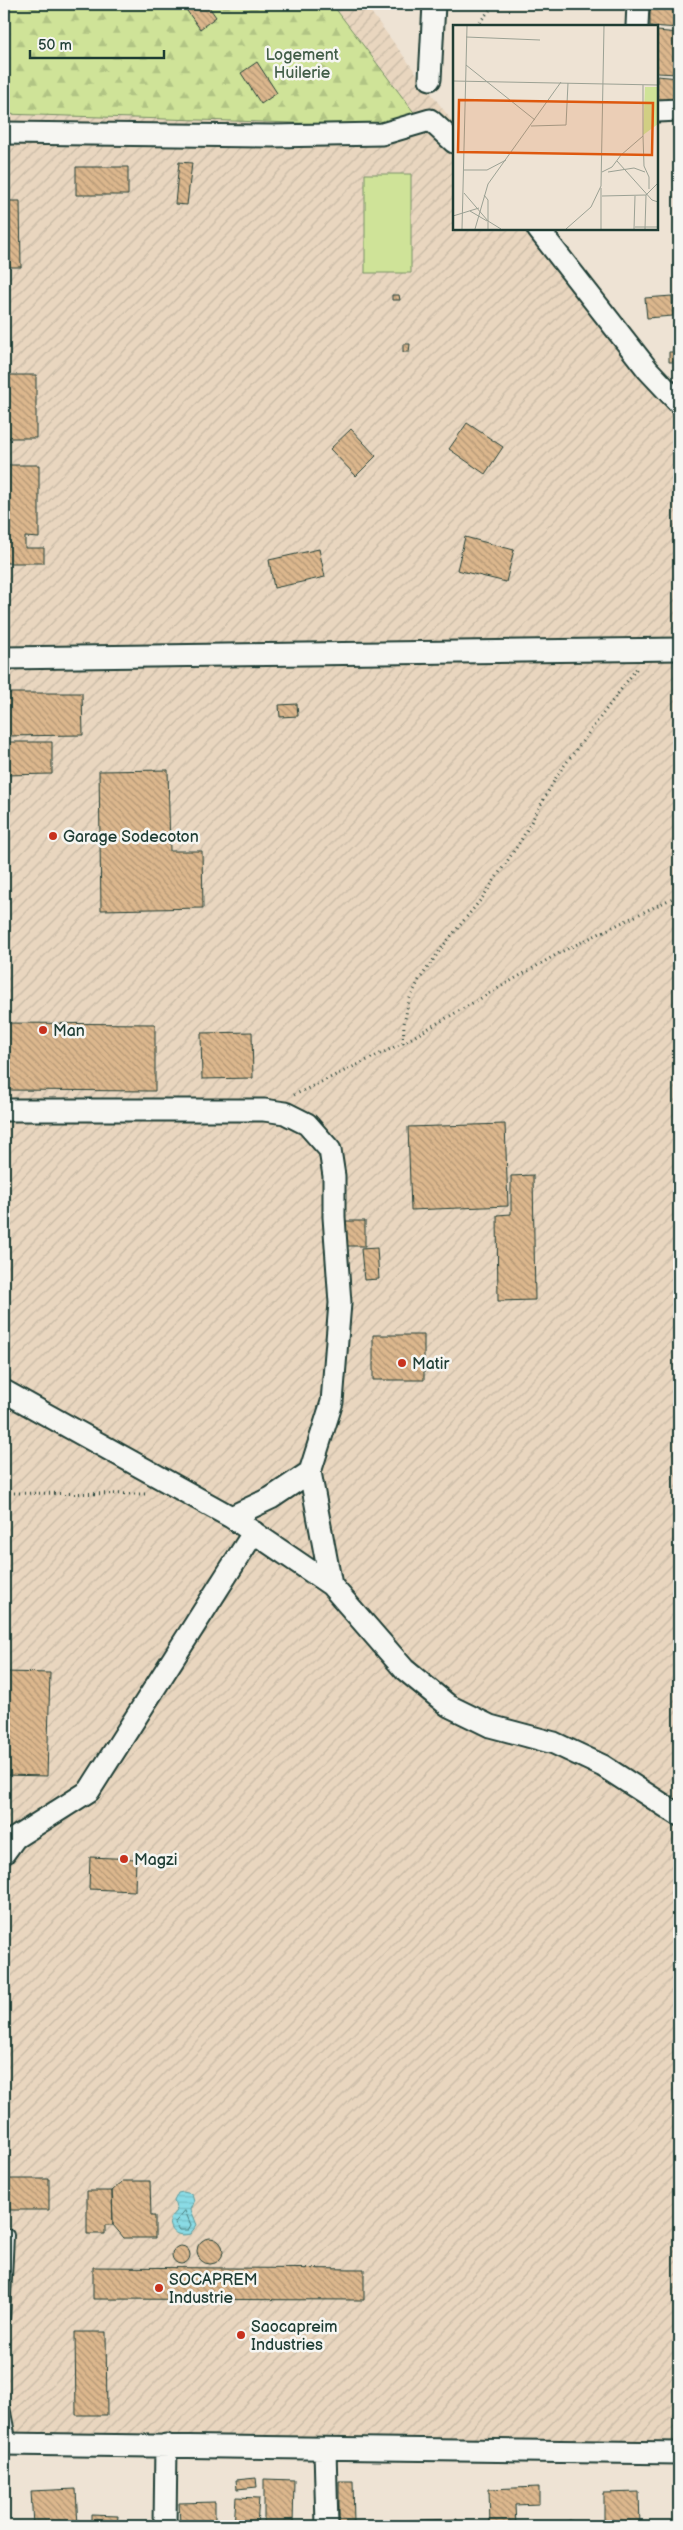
<svg xmlns="http://www.w3.org/2000/svg" width="683" height="2530" viewBox="0 0 683 2530" font-family="'Balsamiq Sans',sans-serif">
	<style>
		.industrial { fill: url(#industrial-furrows) }
		.forest { fill: url(#forest-firs); stroke: #779066 }
		.pitch { fill: #cfe398; stroke: #779066 }
		.water { fill: url(#water-rules); stroke: #5f9c9e }
		.lines { fill: none; stroke-linecap: round; stroke-linejoin: round }
		.shore { stroke: #4a7c7b; stroke-width: 1 }
		.building { fill: url(#building-back-hatch); stroke: #1f3d34 }
		.lane-casing { stroke: #1f3d34; stroke-width: 14 }
		.street-casing { stroke: #1f3d34; stroke-width: 25 }
		.path { stroke: #1f3d34; stroke-width: 3; stroke-dasharray: 1 4; stroke-linecap: butt }
		.lane { stroke: #f6f6f2; stroke-width: 10 }
		.street { stroke: #f6f6f2; stroke-width: 21 }
		.poi-dot { fill: #c8321e; stroke: #f6f6f2; stroke-width: 2 }
		.labels { text-anchor: middle; stroke-width: 5; stroke-linejoin: round; paint-order: stroke }
		.park-label { font-size: 16px; fill: #425e48; stroke: #f6f6f2 }
		.poi-label { font-size: 16px; fill: #1f3d34; stroke: #f6f6f2; text-anchor: start }
		.inset-road { fill: none; stroke: #9ba194; stroke-width: 1 }
		.view { fill: #de580e; fill-opacity: 0.15; stroke: #de580e; stroke-width: 2.5 }
		.inset-edge { fill: none; stroke: #1f3d34; stroke-width: 2.5 }
	</style>
	<defs>
		<pattern id="industrial-furrows" width="10" height="10" patternUnits="userSpaceOnUse" patternTransform="scale(1.25)"><rect width="10" height="10" fill="#e9d6bf"/><path d="M-1 1l2-2M0 10L10 0M9 11l2-2" fill="none" stroke="#c7b9a5"/></pattern>
		<pattern id="forest-firs" width="22" height="20" patternUnits="userSpaceOnUse" patternTransform="scale(1.25)"><rect width="22" height="20" fill="#cfe398"/><path d="M5 1l3.5 6h-7zM16 11l3.5 6h-7z" fill="#b1c484"/></pattern>
		<pattern id="water-rules" width="6" height="5" patternUnits="userSpaceOnUse" patternTransform="scale(1.25)"><rect width="6" height="5" fill="#8adbe5"/><path d="M0 2.5h6" fill="none" stroke="#77bdc5"/></pattern>
		<pattern id="building-back-hatch" width="6" height="6" patternUnits="userSpaceOnUse" patternTransform="scale(1.25)"><rect width="6" height="6" fill="#dcb78d"/><path d="M-1 5l2 2M0 0l6 6M5-1l2 2" fill="none" stroke="#b29674"/></pattern>
	</defs>
	<rect width="100%" height="100%" fill="#eee3d4"/>
	<filter id="ink" filterUnits="userSpaceOnUse"><feTurbulence type="fractalNoise" baseFrequency=".02" numOctaves="2"/><feDisplacementMap in="SourceGraphic" scale="10" xChannelSelector="R" yChannelSelector="G"/><feConvolveMatrix kernelMatrix="1 2 1 2 8 2 1 2 1" color-interpolation-filters="sRGB"/></filter>
	<g filter="url(#ink)">
		<!-- industrial -->
		<path class="industrial" d="M4,4h361l89,120v105h81l144,181v2035l-675,3z"/>
		<!-- forest -->
		<path class="forest" d="M4,4h328l93,123 -421,-13z"/>
		<!-- pitch -->
		<path class="pitch" d="M365,174h46v99h-46z"/>
		<!-- water -->
		<path class="water" d="M183,2192l9,2 2,8 -3,8 6,15 -7,9c-12,3 -20,-1 -20,-15l7,-8 -3,-10 4,-8z"/>
		<g class="lines">
			<!-- shore -->
			<path class="shore" d="M185,2211l6,14 -3,5h-8l-5,-7z"/>
		</g>
		<!-- building -->
		<path class="building" d="M182,4h31l-4,3 7,10 -16,12z
			M650,4l29,2v22l-29,-2z
			M657,31l22,2v41l-22,-1z
			M257,62l20,31 -16,11 -20,-31z
			M657,76l22,2v26h-17l-5,-5z
			M179,162l13,1 -5,42 -12,-1z
			M76,167h52v28h-52z
			M4,201h16l1,66h-17z
			M392,295h7l1,5h-8z
			M672,296l1,20 -26,2 -2,-20z
			M679,297v16h-2l-1,-15z
			M403,344h7l-1,8h-6z
			M673,348h5v14h-9v-10h4z
			M4,375h32v63h-32z
			M467,423l36,24 -18,27 -36,-25z
			M351,429l25,27 -20,20 -26,-27z
			M4,465h35v73l-14,-1v11h19v15h-40z
			M465,537l49,13 -8,32 -49,-12z
			M319,549l6,28 -51,11 -5,-28z
			M4,693h78l1,42 -79,1z
			M297,704l1,12 -18,1 -1,-12z
			M4,742h48v32l-48,1z
			M168,770l2,81h32l1,57 -102,2 -2,-139z
			M4,1023l151,1v67l-151,-1z
			M252,1032l1,46 -51,1 -1,-46z
			M505,1124l3,82 -97,4 -3,-83z
			M533,1175l2,125 -37,1 -1,-86 14,-1v-38z
			M346,1221h19v25h-18z
			M377,1248l2,31 -15,1 -3,-31z
			M373,1335h51v45h-51z
			M4,1550l3,36 -3,1z
			M4,1672l46,1 -3,103 -43,-1z
			M90,1857l46,2 -1,32 -46,-2z
			M6,2179h43v31h-43z
			M123,2181h27l1,35h4v22h-31l-11,-13 -1,-34z
			M87,2191h25l1,34h-8v9h-18z
			M197 2251a13 13 0 1 1 26 0a13 13 0 1 1-26 0Z
			M172 2255a9 9 0 1 1 18 0a9 9 0 1 1-18 0Z
			M93,2267l271,2v31l-271,-1z
			M75,2332h31l1,83h-31z
			M256,2478l1,9 -20,2 -1,-9z
			M264,2479l30,1 -1,46h-29z
			M339,2481h14l1,42 -15,1z
			M539,2487v17l-24,1 1,21h-26l-1,-37z
			M76,2489l2,37h-45l-2,-35z
			M639,2492l1,34h-36v-33z
			M236,2497l23,1 -2,28h-23z
			M215,2502v24h-35l-1,-23z
			M91,2515l27,1 -1,10h-26z
			M457,2519v7h-103v-4z
			M570,2520l10,6h-21l1,-2z"/>
		<g class="lines">
			<!-- lane casing -->
			<g class="lane-casing">
				<path id="lane" d="M4,2320l4,-85
					M4,2407l7,37"/>
			</g>
			<!-- street casing -->
			<g class="street-casing">
				<path id="street" d="M637,26l1,-22
					M430,79l4,-75
					M657,111l22,-1
					M4,133l268,3 110,-2 48,-14 24,22
					M538,229l110,141 31,33
					M4,658l675,-9
					M4,1110h260l21,3 22,11 23,26 4,26v41l6,86 -8,99 -22,70 21,113
					M4,1391l227,126 100,68 73,84 45,37 41,20 64,17 49,23 76,49
					M231,1517l40,-19 39,-26
					M4,1853l11,-15 74,-47 165,-259
					M4,2444l675,9
					M325,2449l2,77
					M165,2526l1,-81"/>
			</g>
			<!-- path -->
			<path class="path" d="M476,26l19,-22
				M403,1043l1,-19 5,-24 10,-20 24,-34 40,-49 37,-55 38,-68 79,-106
				M294,1095l109,-52 158,-91 118,-57
				M4,1493l144,1"/>
			<!-- lane -->
			<use href="#lane" class="lane"/>
			<!-- street -->
			<use href="#street" class="street"/>
		</g>
	</g>
	<!-- markers -->
	<g class="poi-dot">
		<circle cx="53" cy="836" r="5"/>
		<circle cx="43" cy="1030" r="5"/>
		<circle cx="402" cy="1363" r="5"/>
		<circle cx="124" cy="1859" r="5"/>
		<circle cx="159" cy="2288" r="5"/>
		<circle cx="241" cy="2335" r="5"/>
	</g>
	<g class="labels">
		<!-- park labels -->
		<g class="park-label">
			<text x="302" y="60">Logement<tspan x="302" dy="18">Huilerie</tspan></text>
		</g>
		<!-- poi labels -->
		<g class="poi-label">
			<text x="63" y="842">Garage Sodecoton</text>
			<text x="53" y="1036">Man</text>
			<text x="412" y="1369">Matir</text>
			<text x="134" y="1865">Magzi</text>
			<text x="169" y="2285">SOCAPREM<tspan x="169" dy="18">Industrie</tspan></text>
			<text x="251" y="2332">Saocapreim<tspan x="251" dy="18">Industries</tspan></text>
		</g>
	</g>
	<!-- overview -->
	<g transform="translate(453 25)">
		<rect width="205" height="205" fill="#eee3d4"/>
		<path d="M192,62h13v37l-15,11z" fill="#cfe398"/>
		<path class="inset-road" d="M13,12l74,3M13,40l69,55M0,56l205,4M78,101l35,-1 2,-42M190,111l1,30 5,11v12M164,136l35,39 6,2M11,145h23l19,-10M149,147l10,-5 9,-12 22,-19v-51M155,147l26,-4 11,4M11,168l24,28 13,8M31,170l4,5v29M149,171l44,-1M17,186l17,10M0,191l26,-8M182,202h23M9,204l5,-203M22,204l13,-45 73,-102M113,204l25,-22 10,-21 3,-160M148,204v-41M181,204l1,-33M192,204l1,-34 12,-12"/>
		<path class="view" d="M6,75l194,3 -1,52 -194,-3z"/>
		<rect width="205" height="205" class="inset-edge"/>
	</g>
	<!-- margin -->
	<rect width="683" height="2530" fill="none" stroke="#f6f6f2" stroke-width="20"/>
	<rect x="10" y="10" width="663" height="2510" fill="none" stroke="#1f3d34" stroke-width="2" filter="url(#ink)"/>
	<!-- scale -->
	<path d="M30 50v8h134v-8" fill="none" stroke="#1f3d34" stroke-width="2.5"/>
	<text x="38" y="50" font-size="15" fill="#1f3d34" stroke="#f6f6f2" stroke-width="4" paint-order="stroke">50 m</text>
</svg>
